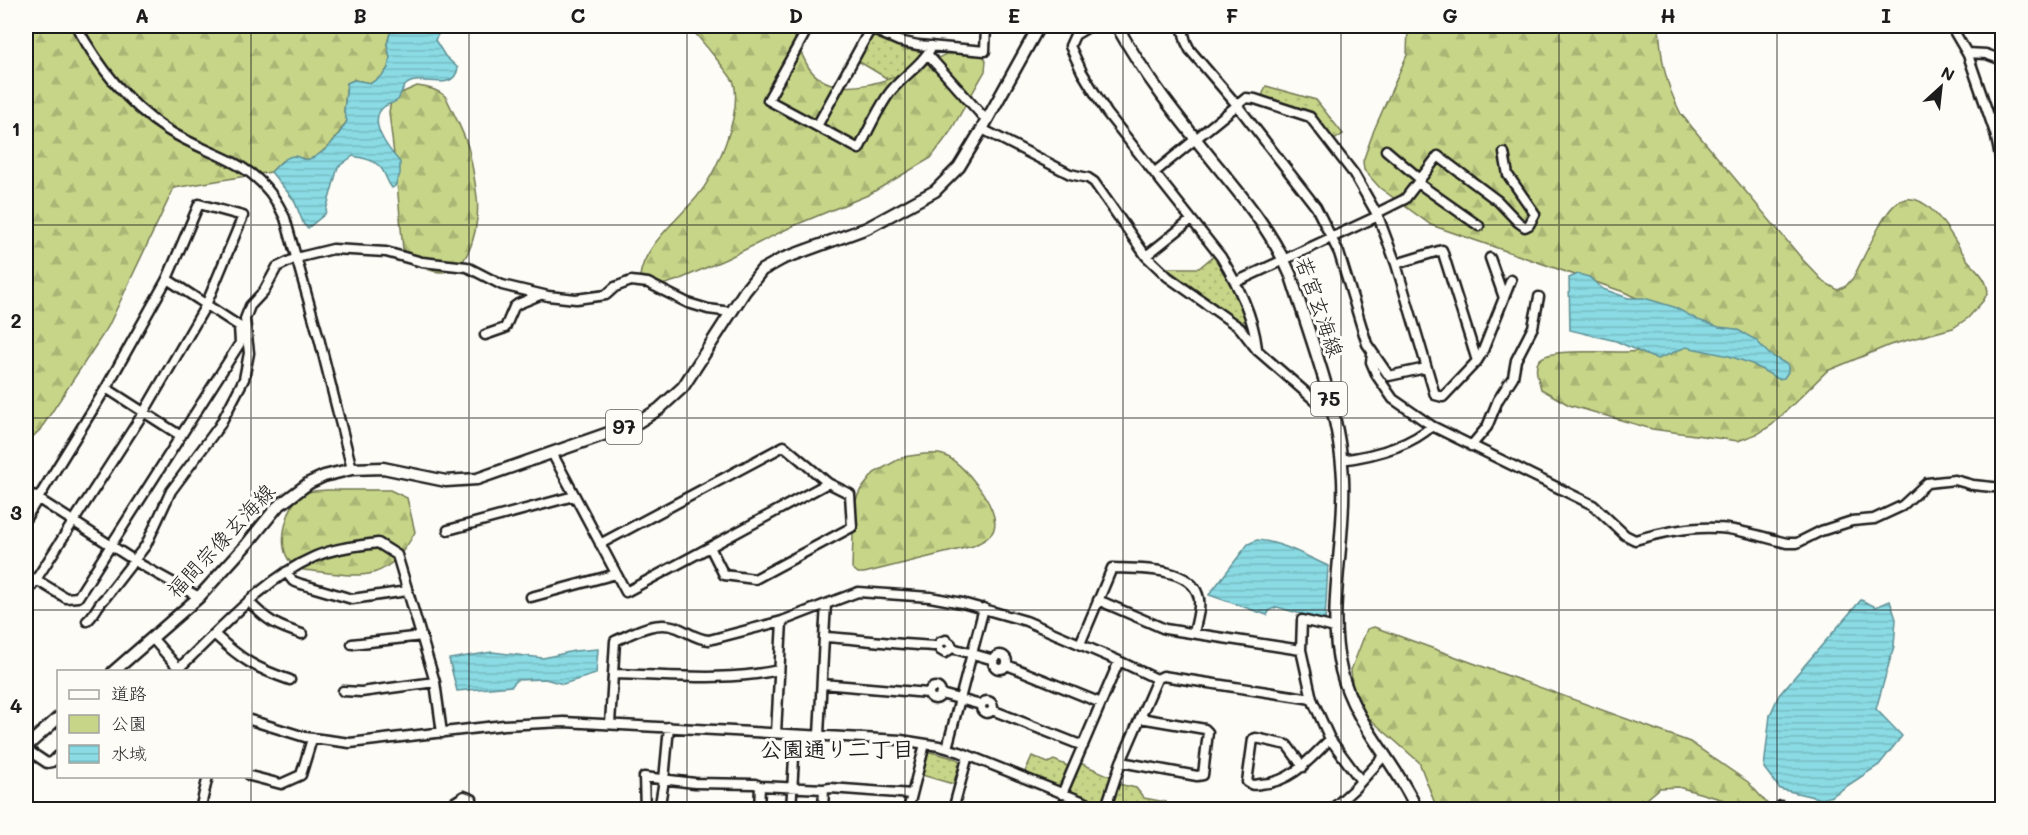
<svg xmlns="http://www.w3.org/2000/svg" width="2028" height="835" viewBox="0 0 2028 835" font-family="Mali,'Klee One',sans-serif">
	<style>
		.green { fill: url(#green-dots); stroke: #727852; stroke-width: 1.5 }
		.forest { fill: url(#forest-firs); stroke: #727852; stroke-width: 1.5 }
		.water { fill: url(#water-rules); stroke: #5e8f94; stroke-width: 1.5 }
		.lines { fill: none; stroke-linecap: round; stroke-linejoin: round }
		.minor-casing { stroke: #1c1c1c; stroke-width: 13 }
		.major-casing { stroke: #1c1c1c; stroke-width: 15 }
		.minor { stroke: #fdfcf7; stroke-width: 8 }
		.major { stroke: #fdfcf7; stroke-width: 10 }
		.grid { fill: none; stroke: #1c1c1c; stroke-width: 1.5; stroke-opacity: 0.55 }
		.labels { text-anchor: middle; stroke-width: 6; stroke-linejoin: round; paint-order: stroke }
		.shield { fill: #fdfcf7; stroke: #605f5e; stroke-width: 1.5 }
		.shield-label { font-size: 20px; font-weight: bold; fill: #1c1c1c }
		.street-label { font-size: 21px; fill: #1c1c1c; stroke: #fdfcf7 }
		.neighbourhood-label { font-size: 22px; font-weight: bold; fill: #1c1c1c; stroke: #fdfcf7 }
		.neatline { fill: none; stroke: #1c1c1c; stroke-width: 2 }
		.grid-label { font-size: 20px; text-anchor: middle; font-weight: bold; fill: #1c1c1c }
	</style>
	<defs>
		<pattern id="green-dots" width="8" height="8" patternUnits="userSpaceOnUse" patternTransform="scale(1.5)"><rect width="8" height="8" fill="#c7d588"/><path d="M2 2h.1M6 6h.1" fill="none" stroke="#aab675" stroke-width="1.8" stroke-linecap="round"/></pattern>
		<pattern id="forest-firs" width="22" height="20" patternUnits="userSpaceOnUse" patternTransform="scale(1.5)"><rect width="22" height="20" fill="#c7d588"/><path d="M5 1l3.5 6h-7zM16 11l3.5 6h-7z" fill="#aab675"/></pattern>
		<pattern id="water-rules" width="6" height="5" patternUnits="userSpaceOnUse" patternTransform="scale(1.5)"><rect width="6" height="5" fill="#8adbe4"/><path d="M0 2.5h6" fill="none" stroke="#76bbc3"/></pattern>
	</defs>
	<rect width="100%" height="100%" fill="#fdfcf7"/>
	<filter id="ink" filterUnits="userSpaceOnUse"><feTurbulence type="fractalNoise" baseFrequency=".0167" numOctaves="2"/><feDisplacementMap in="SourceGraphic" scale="12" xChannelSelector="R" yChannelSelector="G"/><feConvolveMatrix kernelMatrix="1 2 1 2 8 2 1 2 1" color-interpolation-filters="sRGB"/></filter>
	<g filter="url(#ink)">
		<!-- green -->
		<path class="green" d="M872,36l31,13 21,3 -31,30 -35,-21z
			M1266,86l50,14 27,34 -9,6 -21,-27 -51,-17z
			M1216,254l20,34 9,30 -3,7 -31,-25 -45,-32h33z
			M931,752l26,7 3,3 -7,22 -31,-9 6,-21z
			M1032,756l16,7 6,-3 16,7 -9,19 -3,1 -34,-13z
			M1080,763l32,14 -7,24 -4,3 -30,-11 -2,-5z
			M1118,784l18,4 8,10 22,4 -1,8 -46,-1 -6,-2 -1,-4z"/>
		<!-- forest -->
		<path class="forest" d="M26,26h366l-5,18 3,14 -2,10 -5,7 -12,8 -17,-3 -7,3 -3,28 3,10c-7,12 -27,40 -43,39 -3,0 -6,-2 -9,-4l-13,5 -11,11 -97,16 -66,139 -68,103 -14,13z
			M688,26h102c6,14 11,29 19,42 26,37 89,9 120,-5 10,-5 20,-12 30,-14 7,-1 16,2 23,3l4,9 -1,10 -35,61 -19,26 -63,37 -75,31 -67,33 -48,21 -22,7 -12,-5 -4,-6c4,-30 37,-56 56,-78 20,-24 46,-83 38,-115 -1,-5 -40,-52 -46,-57z
			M1408,26h251c2,34 6,57 22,88l122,146 21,22 14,8 8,-4 7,-8c9,-16 30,-66 44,-75 29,-20 57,37 69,55 9,12 20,17 22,34l-5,9 -15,17 -15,10 -63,17 -63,26 -55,54 -13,8 -21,8 -86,-12 -83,-24 -28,-16c-2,-9 -7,-19 -3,-27 8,-17 80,-7 100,-11l4,-4 5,-44 -23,-11 -193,-67 -51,-37 -16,-18 -1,-9 11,-31 33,-75z
			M417,86c10,1 21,3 29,11 7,16 17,33 22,50 4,16 7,34 9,50 3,23 -5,76 -36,75 -16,-1 -29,-9 -38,-22l-7,-78 -7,-60 2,-11 8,-7z
			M924,454c6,0 13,-1 19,1 19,5 58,54 51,74 -3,9 -14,13 -21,17l-109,27h-6l-6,-5 2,-64 6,-13 14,-18 29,-16z
			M327,490h63l17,8 8,34c-29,55 -57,44 -111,38 -25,-7 -23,-34 -16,-54 3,-7 5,-16 12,-20 7,-6 18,-5 27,-6z
			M1374,627l316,115 58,40 24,27h-25l-23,-9 -46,-13 -18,1 -25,21h-198l-18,-47 -65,-57 -3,-35 16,-41z"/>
		<!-- water -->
		<path class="water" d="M392,26h51l-8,14 10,16 13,12c-5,28 -42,2 -54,19 -2,3 -4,9 -6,13 -4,3 -9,4 -13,6 -20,14 4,44 15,56v12l-5,12 -3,2c-5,-6 -6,-12 -9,-17 -6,-11 -20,-13 -30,-15l-15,11 -13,47 -17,14 -4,-3 -10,-25 -23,-28c7,-7 14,-16 24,-16 6,1 8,5 14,3 17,-5 30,-24 38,-38l-3,-9 3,-29 7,-3 17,3 12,-8 5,-7 2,-10 -3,-14z
			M1578,274l11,3 14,12 25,9h16l30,9 24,13 21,7 17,2 20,11 13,14 19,11v7l-4,6 -6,1 -26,-15 -23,-8 -43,-9 -28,12 -7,-2 -35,-16 -46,-11 -1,-52z
			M1257,540c25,2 49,16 71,26l-3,55 -48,-14 -7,3 -3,5 -58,-20 39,-51z
			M1861,600l15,7 14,-6 6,18 -2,27 -18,63 26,27 -23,29 -47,31 -10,3 -42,-10 -16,-21 6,-53 9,-20z
			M598,649l-2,25 -33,10 -18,-5 -29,1 -4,6 -55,5 -8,-32 43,-7 51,6 31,-7z"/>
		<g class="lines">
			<!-- minor casing -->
			<g class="minor-casing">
				<path id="minor" d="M76,26c23,40 50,77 90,103 49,31 92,29 119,89l34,120 33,131
					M809,26l-41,74 91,49c10,-20 19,-41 32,-58 13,-16 32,-27 41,-45
					M865,26l34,15 19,4 67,6 1,-25
					M1090,26l-15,9 -5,11 12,26 25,41 114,144c17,28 32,58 36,91
					M1182,26l4,16 4,8 47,55 79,102 23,46 28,91 22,32 37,-8
					M1951,26l17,29 27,78 7,33
					M1967,53l19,1 16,6
					M928,55l59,66
					M817,126l55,-100
					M982,129l88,45 18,4 6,4 52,74 22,21 72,51 17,22 62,54h11
					M1386,150l34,29
					M1155,172l91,-74 9,1 55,18 44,57 24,42 18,48 39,131 8,2 34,-36 -35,-111 -46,14
					M1418,183l61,43
					M1146,256l45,-36
					M1490,258l14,40
					M1236,282l142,-66 1,-4 26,-13 33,-43 60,45 20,21 7,5 4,-2 6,-11 -27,-39 -4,-22
					M485,335l20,-7 9,-21 4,-3 22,-9
					M1372,354l-1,8 6,14 16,23 39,27 161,79 32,30 10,5c27,-8 54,-14 83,-12 23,1 47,10 69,15h10l24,-12 31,-10 22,-2 28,-13 25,-23 28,-3 18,5 29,3
					M1477,361l5,-8 29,-73
					M106,388l75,48
					M1471,446l16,-19 11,-27 15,-23 3,-17 17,-33 6,-30
					M552,453l74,139 84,-45
					M1341,460c30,-4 68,-13 91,-34
					M26,491l117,75 56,31
					M26,518l80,-130 61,-109 32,-75 44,12 -37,89 -62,107 -118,183
					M448,530l126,-34
					M600,544l184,-98 44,37 22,11 2,33 -97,52 -31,-4 -14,-28 118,-64
					M286,572l7,9 8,3 51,15 55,-8
					M35,579l31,19 12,-1 162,-254 -1,-17 -72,-47
					M531,597l85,-23
					M1098,600l67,29 136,21 11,49
					M249,602c19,19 27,24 53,32
					M87,621c8,-6 10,-16 18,-23l41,-53 25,-54 49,-66 24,-46 5,-26 -4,-34 5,-13 14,-15 13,-24 19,-9 37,-9 53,3 36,10 45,5 35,18 46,11 28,3 30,-4 9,-8 16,-6 17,2 40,20 20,6 23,3
					M215,635c27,25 40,33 75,45
					M152,638l29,33
					M352,644l70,-8
					M1080,644l32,-76c24,1 77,-2 86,27 4,11 -2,27 -4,38
					M939,646l1,4 5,3 7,-5 -1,-4 -5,-4 -6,2 -1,4c-39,-1 -77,-7 -115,-9l2,-33 32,-12 72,5 32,6 64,18 93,40
					M952,648l42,12
					M1301,650l1,-30 33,8
					M993 662a7 7 0 1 1 14 0a7 7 0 1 1-14 0Z
					M1007,665l94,38
					M179,668c40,-37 84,-89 135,-111 20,-9 42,-11 64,-14l19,12 38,127 7,51
					M613,674c57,1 110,8 166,-4
					M822,684l106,9
					M929 693a6 6 0 1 1 12 0a6 6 0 1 1-12 0Z
					M343,691l18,1 74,-10
					M941,694l40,11
					M981 707a6 6 0 1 1 12 0a6 6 0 1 1-12 0Z
					M992,710l91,36
					M250,720l55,17 45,6 154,-18 60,-3 337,18 38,6 21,6 144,58
					M610,724l5,-83c20,-9 42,-22 63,-13 12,5 18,11 31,12l73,-19
					M776,733l6,-112 44,-17
					M819,735l5,-98
					M947,748l37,-140
					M26,749l21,14 5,-1 6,-6
					M1121,762l76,14 6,-1 5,-43 -3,-3 -65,-11
					M1303,767l-16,-22 -31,-7 -3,1 -6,43c5,4 7,3 13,2 31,-1 50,-25 70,-45
					M250,776l31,8 20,-9 11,-36
					M760,786l64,3
					M1062,794l57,-133 38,18
					M954,806l11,4
					M200,810l8,-34
					M448,810l5,-7 11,-7 8,3 -1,11
					M645,810l-1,-33 51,6 60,1 5,2 -1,24
					M659,810l5,-30 5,-53
					M791,810l4,-70
					M823,810l1,-21 6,-1 82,6
					M908,810l17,-66
					M953,810l15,-55
					M1105,810l16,-48 36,-83 6,-3 149,23 18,40 31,42
					M1331,810l23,-21 31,-34
					M1778,810l3,-4"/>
			</g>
			<!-- major casing -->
			<g class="major-casing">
				<path id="major" d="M1117,26c28,51 64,95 101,141 28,34 56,68 73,109 20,64 49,136 52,203 3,64 -17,129 -2,191 13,54 54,90 76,140
					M113,672l86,-75 48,-53 30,-37 32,-24 15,-7 28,-7 31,-1 63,13 31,-2 160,-56 22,-14 24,-22 62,-96 17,-21 20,-11 85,-31 68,-37 24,-24 23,-38 57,-103
					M26,747l32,-29"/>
			</g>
			<!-- minor -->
			<use href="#minor" class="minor"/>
			<!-- major -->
			<use href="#major" class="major"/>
		</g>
	</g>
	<!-- grid -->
	<path class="grid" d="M251,26v784M469,26v784M687,26v784M905,26v784M1123,26v784M1341,26v784M1559,26v784M1777,26v784M26,225h1976M26,418h1976M26,610h1976"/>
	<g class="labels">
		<!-- shield labels -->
		<g class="shield">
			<rect x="1311" y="382" width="36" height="34" rx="4.5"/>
			<rect x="606" y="410" width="36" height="34" rx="4.5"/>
		</g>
		<g class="shield-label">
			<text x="1329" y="406">75</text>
			<text x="624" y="434">97</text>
		</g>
		<!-- street labels -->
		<g class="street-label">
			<text transform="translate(1319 307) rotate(71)" y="7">若宮玄海線</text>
			<text transform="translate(221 541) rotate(-47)" y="7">福間宗像玄海線</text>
		</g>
		<!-- neighbourhood labels -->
		<g class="neighbourhood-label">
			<text x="837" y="757">公園通り二丁目</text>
		</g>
	</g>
	<!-- margin -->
	<rect width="2028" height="835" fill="none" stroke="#fdfcf7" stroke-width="66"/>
	<!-- legend -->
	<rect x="57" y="670" width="195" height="108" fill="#fdfcf7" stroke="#a3a29f" stroke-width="1.5"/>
	<rect x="69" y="690" width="30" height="9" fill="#fdfcf7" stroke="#a3a29f" stroke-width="1.5"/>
	<text x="111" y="700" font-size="18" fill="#1c1c1c">道路</text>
	<rect x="69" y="715" width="30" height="18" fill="#c7d588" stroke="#a3a29f" stroke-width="1.5"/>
	<text x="111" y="730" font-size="18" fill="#1c1c1c">公園</text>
	<rect x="69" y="745" width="30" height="18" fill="url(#water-rules)" stroke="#a3a29f" stroke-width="1.5"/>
	<text x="111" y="760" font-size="18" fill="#1c1c1c">水域</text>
	<!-- north arrow -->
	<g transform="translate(1941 87) rotate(27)" stroke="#fdfcf7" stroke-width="4.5" paint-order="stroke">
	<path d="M0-4.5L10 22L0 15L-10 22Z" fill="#1c1c1c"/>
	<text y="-9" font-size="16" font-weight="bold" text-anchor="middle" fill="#1c1c1c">N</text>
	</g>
	<rect x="33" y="33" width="1962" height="769" class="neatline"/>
	<g class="grid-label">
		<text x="142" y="23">A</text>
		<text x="360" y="23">B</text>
		<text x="578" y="23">C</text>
		<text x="796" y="23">D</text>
		<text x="1014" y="23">E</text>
		<text x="1232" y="23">F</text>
		<text x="1450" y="23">G</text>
		<text x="1668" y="23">H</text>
		<text x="1886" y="23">I</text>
		<text x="16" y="136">1</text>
		<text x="16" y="328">2</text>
		<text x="16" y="520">3</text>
		<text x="16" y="713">4</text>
	</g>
</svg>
